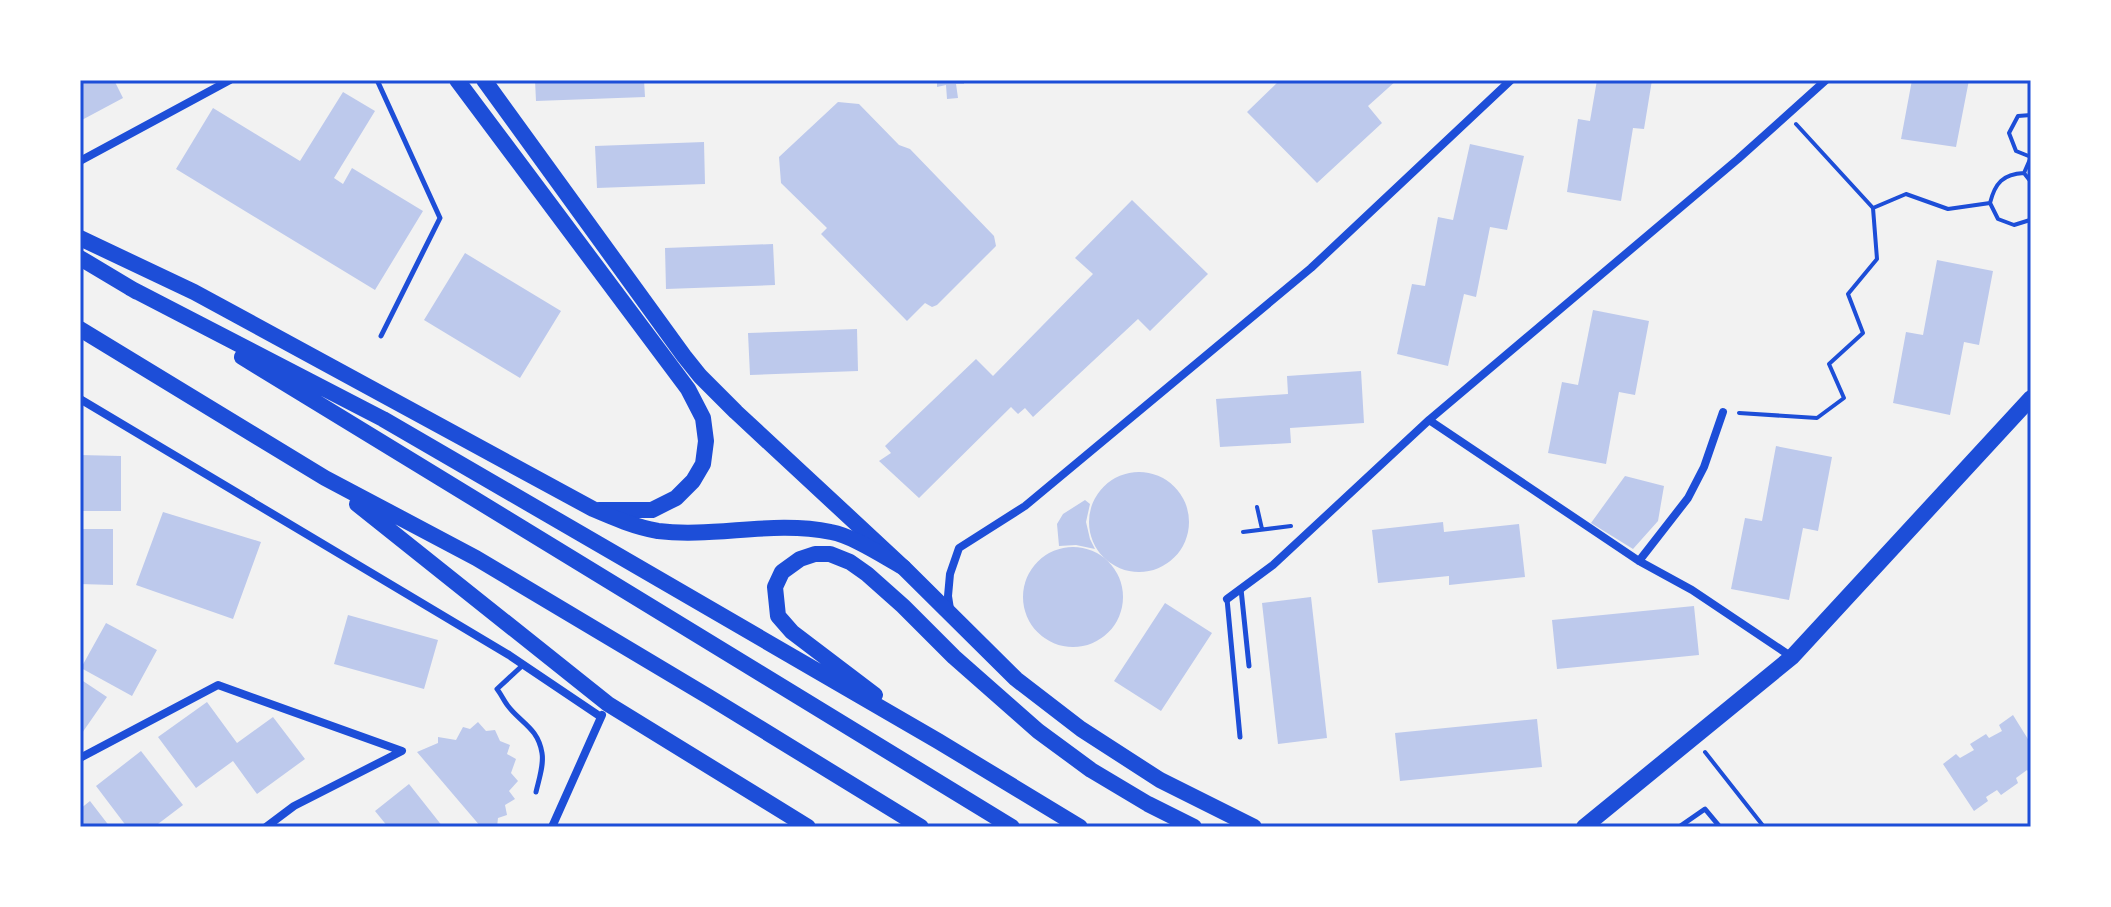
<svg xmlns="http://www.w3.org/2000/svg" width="2111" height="907" viewBox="0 0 2111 907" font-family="Inter,sans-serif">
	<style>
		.building { fill: #bdc9ec }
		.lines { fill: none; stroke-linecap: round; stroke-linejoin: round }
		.path { stroke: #1d4ed8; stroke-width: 4 }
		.service { stroke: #1d4ed8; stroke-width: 5 }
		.minor { stroke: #1d4ed8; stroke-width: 8 }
		.primary { stroke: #1d4ed8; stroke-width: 16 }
		.trunk { stroke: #1d4ed8; stroke-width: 16 }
		.neatline { fill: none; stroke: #1d4ed8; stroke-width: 3 }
	</style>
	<rect width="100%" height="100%" fill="#f2f2f2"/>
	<!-- building -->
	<path class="building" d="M80,80h34l9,18 -43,23z
		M535,80h109l1,17 -109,4z
		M937,80h27v4h-8l2,14 -11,1 -1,-14 -9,2z
		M1280,80h117l-29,26 14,17 -65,60 -70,-71z
		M1597,80h55l-8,49 -11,-1 -12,73 -54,-9 11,-73 12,2z
		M1912,80h57l-13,67 -55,-8z
		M343,92l32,19 -41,67 9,6 9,-16 71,43 -48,79 -199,-121 37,-61 87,53z
		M838,102l21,2 40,41 11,4 84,87 2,10 -59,59 -5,2 -7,-4 -18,18 -86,-87 6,-6 -46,-45 -2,-26z
		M704,142l1,42 -108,4 -2,-42z
		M1470,144l54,12 -17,74 -17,-3 -14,70 -12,-3 -16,72 -51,-12 15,-70 13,2 13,-69 15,3z
		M1132,200l76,74 -58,57 -12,-12 -105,98 -8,-9 -7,6 -7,-7 -92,91 -40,-37 12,-8 -6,-7 91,-87 17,17 100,-102 -18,-16z
		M773,244l2,41 -109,4 -1,-41z
		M465,253l96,58 -41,67 -96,-58z
		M1937,260l56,11 -14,74 -15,-3 -14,73 -57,-12 13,-71 17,3z
		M1593,310l56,11 -14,74 -16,-3 -13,72 -58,-11 14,-71 16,3z
		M857,329l1,42 -108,4 -2,-42z
		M1361,371l3,52 -74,5 1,15 -71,4 -4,-48 72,-5 -1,-18z
		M1776,446l56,11 -14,74 -15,-3 -14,72 -58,-11 14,-71 17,3z
		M80,455l41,1v55h-41z
		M1089 522a50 50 0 1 1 100 0a50 50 0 1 1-100 0Z
		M1625,476l39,10 -6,35 -25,28 -42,-26z
		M1085,500l5,4 -4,18 4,17 5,10 -19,-4 -17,1 -2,-22 6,-10z
		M163,512l98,30 -28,77 -97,-34z
		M1443,522l1,10 75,-8 6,53 -76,8v-9l-71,7 -6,-53z
		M80,529h33v56l-33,-1z
		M1023 597a50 50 0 1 1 100 0a50 50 0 1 1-100 0Z
		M1311,597l16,141 -49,6 -16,-141z
		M1165,603l47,30 -51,78 -47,-30z
		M1694,606l5,49 -142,14 -5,-49z
		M348,615l90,25 -14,49 -90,-25z
		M106,623l51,27 -25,46 -51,-28z
		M80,679l27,18 -27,39z
		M207,702l30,41 36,-26 32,42 -48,35 -24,-33 -37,27 -38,-51z
		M2013,715l18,29v32l-4,-6 -11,8 2,5 -17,12 -4,-5 -11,7 2,4 -14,10 -31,-47 13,-10 4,4 14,-8 -4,-6 16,-10 3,4 13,-7 -3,-6z
		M1537,719l5,48 -142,14 -5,-48z
		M478,722l8,9 9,-1 5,11 10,4 -3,9 9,5 -5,14 7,8 -9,10 6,8 -10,6 2,10 -9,3 -1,9h-16l-64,-75 21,-9v-6l18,3 7,-13 7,2z
		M141,751l42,54 -29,22h-27l-31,-41z
		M409,784l34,43h-55l-13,-16z
		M90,801l20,26h-30v-18z"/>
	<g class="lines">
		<!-- path -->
		<path class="path" d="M2031,115l-13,1 -9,17 7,18 15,6
			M1796,124l77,84
			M2024,173c-21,1 -29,10 -34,30l8,16 16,6 16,-5 1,-2
			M2024,173l7,-16
			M2024,173l7,9
			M1739,413l78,5 27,-20 -15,-34 34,-31 -15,-39 29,-35 -4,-51 33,-14 42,15 42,-6
			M1257,507l5,22
			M1243,532l48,-6
			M1705,752l59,75"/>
		<!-- service -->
		<path class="service" d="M377,80l63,138 -59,118
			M1241,589l8,77
			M1227,599l13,138
			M523,665l-26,24c4,5 7,12 11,17 13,17 30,22 34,47 2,12 -3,26 -6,39
			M1679,827l26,-18 15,18"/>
		<!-- minor -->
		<path class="minor" d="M80,161l150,-81
			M80,399l429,256 92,62
			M1429,420l210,141 53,29 100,67
			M1639,561l49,-63 16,-31 19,-55
			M1227,599l46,-34 156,-145 309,-261 88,-79
			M950,609l-2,-13 2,-22 9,-26 66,-42 286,-238 200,-188
			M80,758l138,-73 184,66 -108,55 -28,21
			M552,827l50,-112"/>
		<!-- primary -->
		<path class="primary" d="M457,80l231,309 15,29 3,23 -3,23 -10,17 -17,17 -24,12h-53
			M484,80l200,276 16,20 36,36 167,155 113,112 65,50 79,51 94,47
			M1584,827l208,-170 239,-259"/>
		<!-- trunk -->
		<path class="trunk" d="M80,238l114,54 399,217c21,9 42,18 65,22 57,7 115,-11 173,1 22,4 52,24 72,35
			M80,258l57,34
			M130,288l253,131 555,322 142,86
			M80,329l245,149 151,80 233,139 212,130
			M242,357l770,470
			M357,504l251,200 200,123
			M875,695l-83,-63 -14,-16 -3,-29 7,-15 18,-13 15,-5h15l20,8 17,12 36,32 51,51 84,74 53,39 57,34 46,23"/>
	</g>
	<!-- border -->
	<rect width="2111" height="907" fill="none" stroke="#ffffff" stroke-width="164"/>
	<rect x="82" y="82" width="1947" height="743" class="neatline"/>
</svg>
